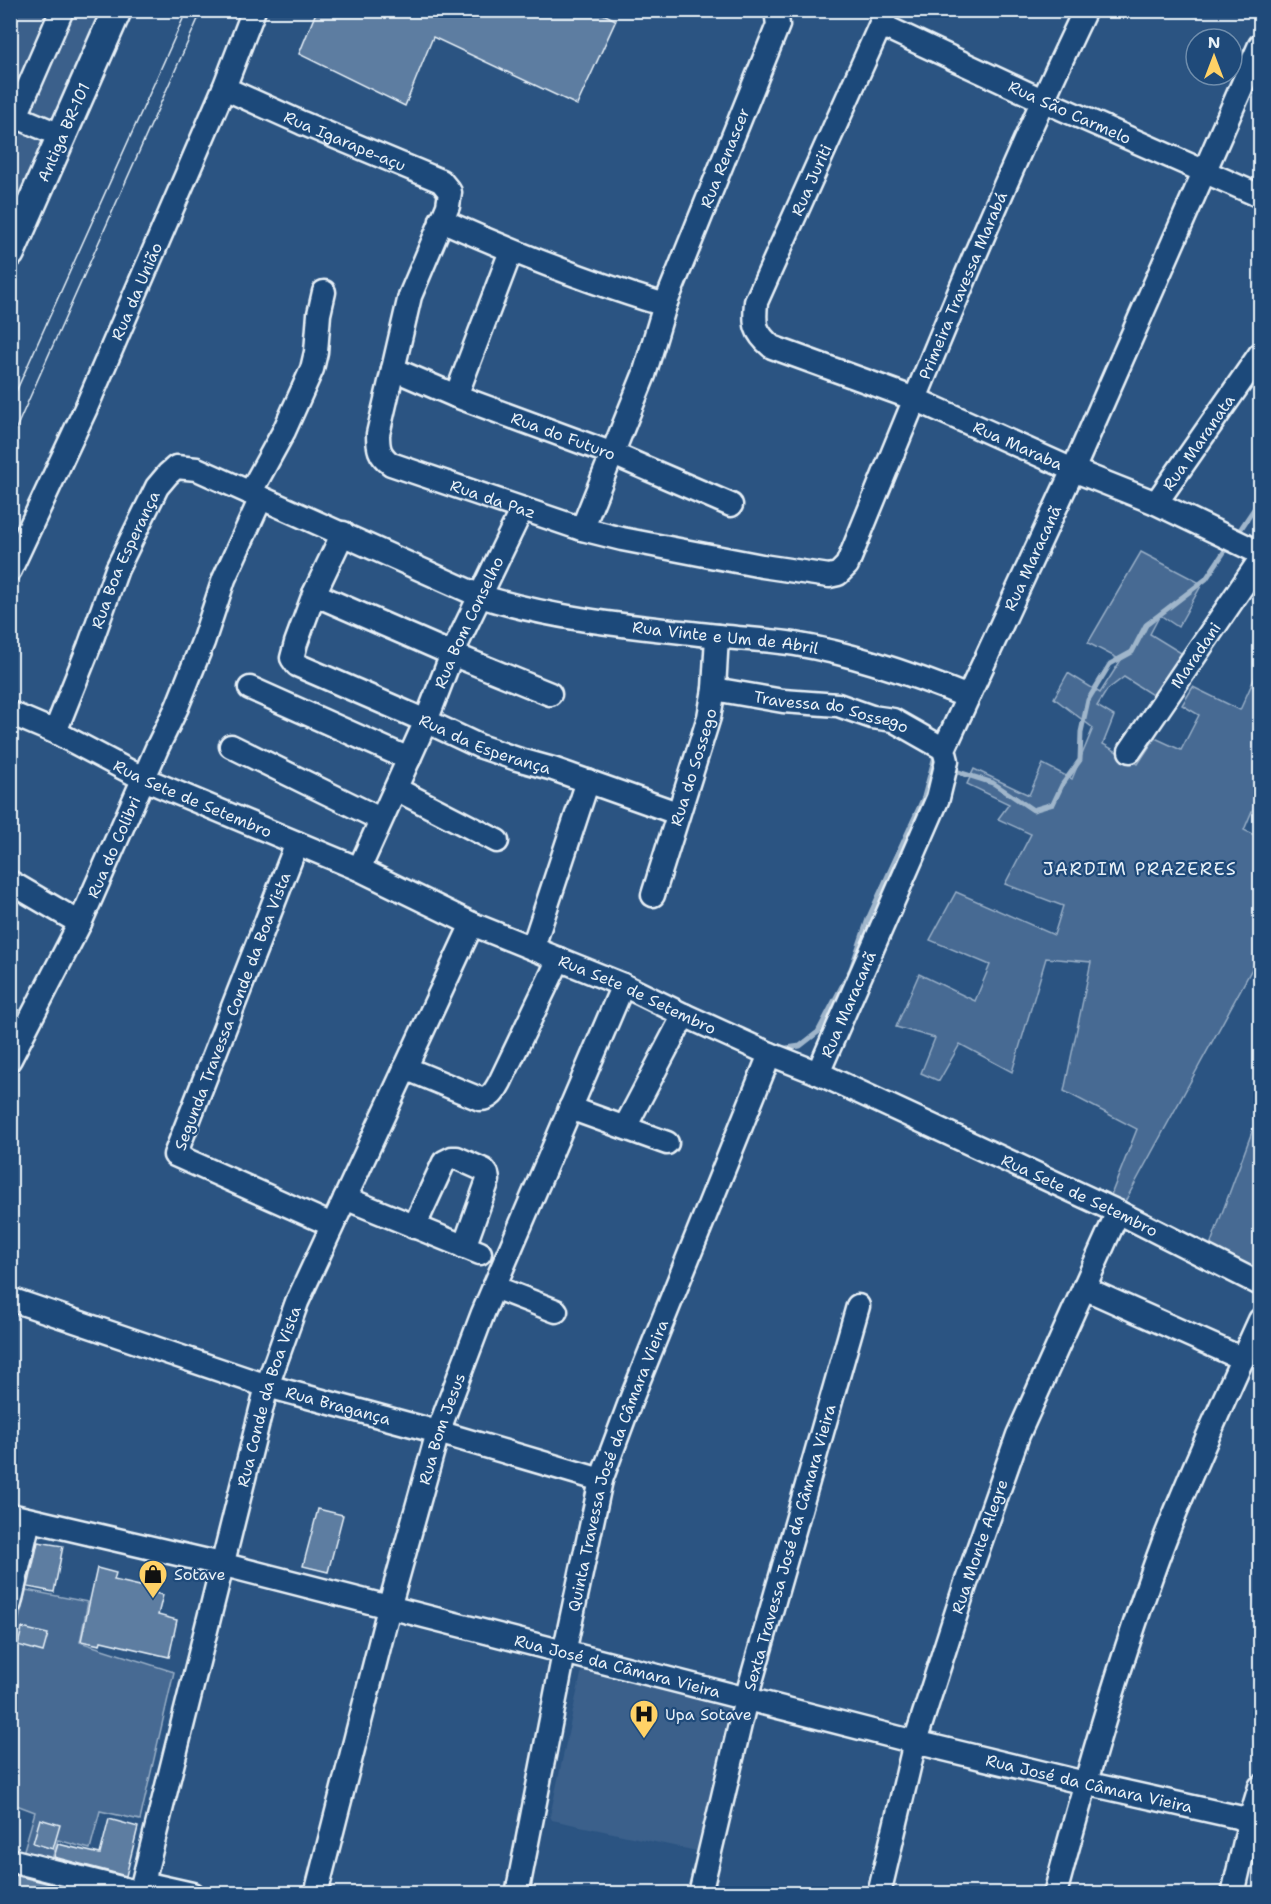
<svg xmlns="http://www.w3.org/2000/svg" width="1271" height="1904" viewBox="0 0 1271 1904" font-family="'Shantell Sans',sans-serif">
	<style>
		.built { fill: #3a608b }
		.green { fill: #476b93; stroke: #98aec6; stroke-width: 1.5 }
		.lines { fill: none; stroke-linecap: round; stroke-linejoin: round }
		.stream { stroke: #a0b6cb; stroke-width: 5 }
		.building { fill: #5d7da1; stroke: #e8f1f8; stroke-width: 1.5 }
		.minor-casing { stroke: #e8f1f8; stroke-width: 27 }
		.major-casing { stroke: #e8f1f8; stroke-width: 33 }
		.minor { stroke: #1f4a7a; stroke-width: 22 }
		.major { stroke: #1f4a7a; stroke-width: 28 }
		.tram { stroke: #e8f1f8; stroke-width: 1.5 }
		.labels { text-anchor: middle; stroke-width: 4.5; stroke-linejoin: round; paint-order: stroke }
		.street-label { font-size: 16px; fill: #e8f1f8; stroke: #1f4a7a }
		.poi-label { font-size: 16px; fill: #e8f1f8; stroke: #1f4a7a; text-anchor: start }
		.neighbourhood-label { font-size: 18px; letter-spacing: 1.5px; fill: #e8f1f8; stroke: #1f4a7a }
	</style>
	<rect width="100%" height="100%" fill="#2b5482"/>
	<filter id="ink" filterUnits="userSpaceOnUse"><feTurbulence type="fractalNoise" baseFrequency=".0167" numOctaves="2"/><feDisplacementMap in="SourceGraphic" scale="12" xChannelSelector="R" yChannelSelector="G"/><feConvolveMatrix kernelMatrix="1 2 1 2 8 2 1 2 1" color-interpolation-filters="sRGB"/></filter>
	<g filter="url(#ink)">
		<!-- built -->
		<path class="built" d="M11,11h100l-100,226z
			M583,1665l151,35 -7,18 -30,133 -145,-31 -2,-4z"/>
		<!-- green -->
		<path class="green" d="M1141,552l61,32 -24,43 -18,-12 -10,19 36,22 -29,42 -33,-21 -17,13 -10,16 17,10 -11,28 35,20 17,-26 26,12 18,-35 -17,-10 11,-18 47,23 20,-44v126l-16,38 16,8v116l-138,253 -13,-7 28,-71 -73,-38 27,-129 -45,-4 -34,114 -52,-28 -21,37 -18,-8 14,-35 -39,-11 23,-53 56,27 15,-36 -60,-25 26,-48 98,43 9,-29 -58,-22 26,-50 -33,-15 11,-15 -42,-20 7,-15 55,26 14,-31 29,15 21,-51 -39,-30 14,-25 32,20 21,-33 -33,-17z
			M1260,1110v164l-52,-23z
			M26,1590l62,12 -8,40 94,30 -34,148 -40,-9 -10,38 -32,-9 -9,28 -28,-8 14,-48 -24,-9 -1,-168 5,1z"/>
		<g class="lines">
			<!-- stream -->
			<path class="stream" d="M1236,536l24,-36
				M952,770l41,13 40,27 20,-6 9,-19 18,-25 1,-28 7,-32 22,-36 22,-12 14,-27 60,-46 24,-36
				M780,1049l20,-3 18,-14 33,-63 17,-50 56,-122 11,-41"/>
		</g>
		<!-- building -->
		<path class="building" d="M317,10h278l21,10 -39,85 -144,-68 -28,69 -106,-52z
			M318,1509l25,6 -15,57 -25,-6z
			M38,1542l25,4 -9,46 -26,-5z
			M97,1568l19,5 -2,7 26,6 4,-17 12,4 -5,19 12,3 -5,20 19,5 -8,37 -68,-16 -1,4 -19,-4z
			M22,1628l26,6 -5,18 -25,-7z
			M40,1819l20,6 -7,24 -20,-6z
			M109,1819l29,8 -12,49 -72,-19 4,-13 42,10z
			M10,1874l77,19h-77z"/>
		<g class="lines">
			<!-- minor casing -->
			<g class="minor-casing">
				<g id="minor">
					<path id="s1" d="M887,10l-131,292c-2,22 -2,30 16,45l143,52 158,71 83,33 104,50"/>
					<path id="s2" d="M881,25l161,75 218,96"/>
					<path id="s3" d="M224,88l78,35 139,58 9,11 -2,14 -38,90 -32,138c0,14 1,21 13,30l191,65 40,10 140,27 67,10 9,-2 9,-9c76,-186 151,-373 238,-555"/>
					<path d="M10,114l52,22"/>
					<path d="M16,116l46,-106"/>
					<path d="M441,220c74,33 147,62 224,85"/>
					<path id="s4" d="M393,369l63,27 157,58 118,51"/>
					<path d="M456,396l55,-145"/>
					<path d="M250,493l34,-62 28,-62 4,-17 3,-38 5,-22"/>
					<path id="s5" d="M1156,503l104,-149"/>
					<path id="s6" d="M582,529l62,-154 21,-70 113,-280 -2,-15"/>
					<path id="s7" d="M343,533l-29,61 -18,49 -4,15 5,7 129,56 53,25 38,13 36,10 124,44"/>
					<path id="s8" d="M10,570l76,-162 138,-320 30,-78"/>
					<path d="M314,594l138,60 98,40"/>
					<path d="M250,688l159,71"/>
					<path id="s9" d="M714,689l69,12 55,4 34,12 21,3 51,29"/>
					<path id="s10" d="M10,713l45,19 89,47 215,90 113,55 151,61 61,30 86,39 48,19 300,139 142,72"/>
					<path id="s11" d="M55,732l34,-85 28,-78 40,-82 11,-13 8,-7 21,2 283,127c76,24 158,31 238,40 25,3 51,4 77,8 60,10 117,30 173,53"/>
					<path d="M231,746l149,73"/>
					<path id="s12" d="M1130,751l130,-191"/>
					<path d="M396,789l101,52"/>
					<path d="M297,843l-122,312 157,70"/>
					<path id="s13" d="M359,869l67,-148 26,-67 70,-145"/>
					<path d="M10,882l70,41"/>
					<path id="s14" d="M653,895l56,-178 5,-28 3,-53"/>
					<path d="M533,947l55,-166"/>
					<path id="s15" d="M10,1059l70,-136 77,-175 20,-41 26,-65 21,-63 37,-81"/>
					<path d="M405,1068l75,31c11,0 15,-8 20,-17l59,-123"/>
					<path id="s16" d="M818,1073l120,-275 9,-37 -3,-12 129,-279 187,-425"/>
					<path d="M570,1108l97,35"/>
					<path d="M625,1127l59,-112"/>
					<path d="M345,1198l135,55"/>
					<path d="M414,1227l30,-65 8,-4h5l27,12 3,4 1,6 -24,67"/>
					<path d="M494,1287l62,24"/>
					<path d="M1084,1288l159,71"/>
					<path id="s17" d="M10,1299l257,87 171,46 163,48"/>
					<path id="s18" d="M10,1515l211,49 694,178 170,41 175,39"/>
					<path d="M10,1603l19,-83"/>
					<path d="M10,1860l130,33"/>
					<path d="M143,1883l49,11"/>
					<path id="s19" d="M140,1894l127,-508 30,-84 175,-378"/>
					<path id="s20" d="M316,1894l73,-286 49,-176 45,-119 140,-328"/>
					<path id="s21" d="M517,1894l47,-241 37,-173 31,-83 138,-343"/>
					<path id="s22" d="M700,1894l46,-195 112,-393"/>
					<path id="s23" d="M879,1894l36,-152 50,-156 53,-151 100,-223"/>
					<path d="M1055,1894c32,-119 66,-238 109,-353 29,-75 63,-148 96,-221"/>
					<path d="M1233,1894l17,-74 10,-33"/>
				</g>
			</g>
			<!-- major casing -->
			<g class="major-casing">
				<g id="major">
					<path id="s24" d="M10,253l107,-243"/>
				</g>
			</g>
			<!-- minor -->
			<use href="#minor" class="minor"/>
			<!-- major -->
			<use href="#major" class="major"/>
			<!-- tram -->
			<path class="tram" d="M10,405l177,-395
				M10,442l192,-432"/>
		</g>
	</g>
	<!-- icons -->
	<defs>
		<g id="shop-pin" transform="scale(1.5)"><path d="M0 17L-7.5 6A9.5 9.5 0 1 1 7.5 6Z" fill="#ffd166" stroke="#1f4a7a"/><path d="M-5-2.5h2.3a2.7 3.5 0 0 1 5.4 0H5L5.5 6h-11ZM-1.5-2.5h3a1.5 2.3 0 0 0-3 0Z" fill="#111"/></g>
		<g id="hospital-pin" transform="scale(1.5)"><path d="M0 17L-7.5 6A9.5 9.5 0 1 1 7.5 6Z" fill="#ffd166" stroke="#1f4a7a"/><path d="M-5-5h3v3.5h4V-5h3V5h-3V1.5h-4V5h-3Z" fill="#111"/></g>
	</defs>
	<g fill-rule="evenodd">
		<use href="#shop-pin" x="153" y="1574"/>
		<use href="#hospital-pin" x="644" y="1714"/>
	</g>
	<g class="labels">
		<!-- street labels -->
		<g class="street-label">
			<text dy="6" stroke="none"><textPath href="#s2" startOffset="208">Rua São Carmelo</textPath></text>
			<text dy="6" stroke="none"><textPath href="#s24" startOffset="132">Antiga BR-101</textPath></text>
			<text dy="6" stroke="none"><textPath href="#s3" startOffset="132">Rua Igarape-açu</textPath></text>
			<text dy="6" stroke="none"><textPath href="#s6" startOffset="398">Rua Renascer</textPath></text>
			<text transform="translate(811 180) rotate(-66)" y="6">Rua Juriti</text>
			<text dy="6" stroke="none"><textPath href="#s3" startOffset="1316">Primeira Travessa Marabá</textPath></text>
			<text dy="6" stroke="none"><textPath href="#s8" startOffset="306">Rua da União</textPath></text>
			<text dy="6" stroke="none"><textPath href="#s4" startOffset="183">Rua do Futuro</textPath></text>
			<text dy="6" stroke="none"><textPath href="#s5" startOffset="74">Rua Maranata</textPath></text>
			<text dy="6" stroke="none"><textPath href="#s1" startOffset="636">Rua Maraba</textPath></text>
			<text dy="6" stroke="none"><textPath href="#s3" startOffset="646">Rua da Paz</textPath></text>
			<text dy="6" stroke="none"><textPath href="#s16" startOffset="561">Rua Maracanã</textPath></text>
			<text dy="6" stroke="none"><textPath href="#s11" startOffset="186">Rua Boa Esperança</textPath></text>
			<text dy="6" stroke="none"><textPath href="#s13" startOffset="270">Rua Bom Conselho</textPath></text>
			<text dy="6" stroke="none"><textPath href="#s11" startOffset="874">Rua Vinte e Um de Abril</textPath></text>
			<text dy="6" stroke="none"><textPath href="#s12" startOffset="116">Maradani</textPath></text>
			<text dy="6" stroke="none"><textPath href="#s9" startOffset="120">Travessa do Sossego</textPath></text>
			<text dy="6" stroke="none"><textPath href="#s7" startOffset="348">Rua da Esperança</textPath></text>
			<text dy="6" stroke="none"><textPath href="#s14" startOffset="134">Rua do Sossego</textPath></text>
			<text dy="6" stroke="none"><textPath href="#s10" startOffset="202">Rua Sete de Setembro</textPath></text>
			<text dy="6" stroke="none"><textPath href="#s15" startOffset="236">Rua do Colibri</textPath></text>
			<text dy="6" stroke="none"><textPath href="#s10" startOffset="688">Rua Sete de Setembro</textPath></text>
			<text dy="6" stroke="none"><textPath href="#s16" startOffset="75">Rua Maracanã</textPath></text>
			<text transform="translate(232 1011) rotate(-69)" y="6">Segunda Travessa Conde da Boa Vista</text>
			<text dy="6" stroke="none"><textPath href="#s10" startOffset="1174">Rua Sete de Setembro</textPath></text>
			<text dy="6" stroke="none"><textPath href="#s19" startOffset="514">Rua Conde da Boa Vista</textPath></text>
			<text dy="6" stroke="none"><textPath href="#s17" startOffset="345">Rua Bragança</textPath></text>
			<text dy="6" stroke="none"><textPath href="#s20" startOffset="482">Rua Bom Jesus</textPath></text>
			<text dy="6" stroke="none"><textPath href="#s21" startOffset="441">Quinta Travessa José da Câmara Vieira</textPath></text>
			<text dy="6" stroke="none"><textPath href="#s22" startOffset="358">Sexta Travessa José da Câmara Vieira</textPath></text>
			<text dy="6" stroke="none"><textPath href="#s23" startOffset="362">Rua Monte Alegre</textPath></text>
			<text dy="6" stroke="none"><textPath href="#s18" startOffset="626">Rua José da Câmara Vieira</textPath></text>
			<text dy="6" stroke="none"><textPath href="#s18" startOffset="1112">Rua José da Câmara Vieira</textPath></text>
		</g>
		<!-- poi labels -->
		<g class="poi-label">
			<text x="174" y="1580">Sotave</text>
			<text x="665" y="1720">Upa Sotave</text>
		</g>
		<!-- neighbourhood labels -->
		<g class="neighbourhood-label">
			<text x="1140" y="875">JARDIM PRAZERES</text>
		</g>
	</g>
	<!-- margin -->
	<rect width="1271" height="1904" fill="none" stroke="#1f4a7a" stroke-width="36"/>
	<rect x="18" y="18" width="1235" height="1868" fill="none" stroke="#e8f1f8" stroke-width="2" filter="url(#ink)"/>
	<!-- north arrow -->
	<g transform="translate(1214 57)"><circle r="28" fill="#1f4a7a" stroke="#6f8dac" stroke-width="1.5"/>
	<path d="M0-4.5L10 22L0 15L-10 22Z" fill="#ffd166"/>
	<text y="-9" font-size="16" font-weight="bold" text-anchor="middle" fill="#e8f1f8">N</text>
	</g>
</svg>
